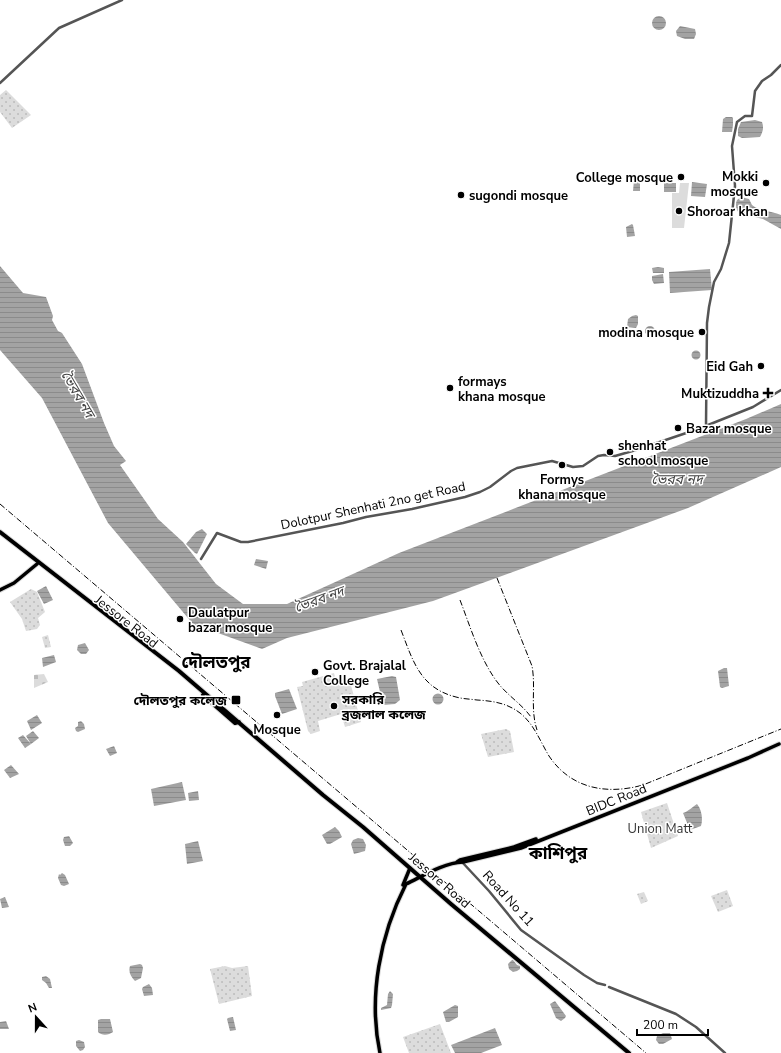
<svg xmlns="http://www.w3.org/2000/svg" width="781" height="1053" viewBox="0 0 781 1053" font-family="'Nunito Sans','Noto Sans Bengali',sans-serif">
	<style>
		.grass { fill: url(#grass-dots) }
		.cemetery { fill: url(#cemetery-stones) }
		.garden { fill: #dcdcdc }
		.water { fill: url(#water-rules) }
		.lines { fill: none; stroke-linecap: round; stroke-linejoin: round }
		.major-casing { stroke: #dbdbdb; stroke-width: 5.5 }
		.highway-casing { stroke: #dbdbdb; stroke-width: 6 }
		.minor { stroke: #555; stroke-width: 2.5 }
		.major { stroke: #000; stroke-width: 3.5 }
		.highway { stroke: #000; stroke-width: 4 }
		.rail { stroke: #000; stroke-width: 1; stroke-dasharray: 6 2 1 2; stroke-linecap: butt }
		.poi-dot { fill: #000; stroke: #fff; stroke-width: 1.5 }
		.labels { text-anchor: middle; stroke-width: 3; stroke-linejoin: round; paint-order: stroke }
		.poi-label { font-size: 13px; font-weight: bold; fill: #000; stroke: #fff; text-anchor: start }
		.street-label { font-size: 13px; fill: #000; stroke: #fff }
		.park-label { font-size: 13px; fill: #333; stroke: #fff }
		.water-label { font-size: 14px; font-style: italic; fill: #444; stroke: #fff }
		.district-label { font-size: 17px; font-weight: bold; fill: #000; stroke: #fff }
	</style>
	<defs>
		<pattern id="grass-dots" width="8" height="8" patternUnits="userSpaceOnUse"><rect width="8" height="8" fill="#dcdcdc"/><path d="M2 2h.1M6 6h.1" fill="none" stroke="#bbb" stroke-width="1.8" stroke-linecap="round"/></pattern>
		<pattern id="cemetery-stones" width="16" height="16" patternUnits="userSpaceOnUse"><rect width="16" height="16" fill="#dcdcdc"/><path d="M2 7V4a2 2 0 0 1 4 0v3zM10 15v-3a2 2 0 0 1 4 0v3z" fill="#bbb"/></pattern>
		<pattern id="water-rules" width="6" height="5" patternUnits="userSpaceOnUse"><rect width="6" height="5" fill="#a3a3a3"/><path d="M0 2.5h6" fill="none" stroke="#8b8b8b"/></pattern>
	</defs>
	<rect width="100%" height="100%" fill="#fff"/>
	<!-- grass -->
	<path class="grass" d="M6,90l25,25 -19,13 -12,-16v-17z
		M31,589l6,3 8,20 -7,6 2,7 -3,4 -11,2 -4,-12 -12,-17z
		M48,635l3,12 -6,1 -3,-11z
		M334,673l2,8 13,-3 12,44 -16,5 -4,-13 -23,7 2,10 -9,3 -3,-3 -11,-44 6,-1 -1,-4z
		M506,729l4,2 4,21 -26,5 -7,-23z
		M667,803l11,33 -27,12 -10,-36z
		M727,890l6,16 -15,6 -7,-16z
		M644,892l4,9 -7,3 -4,-10z
		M225,966l7,2 16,-2 4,30 -33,8 -9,-35z
		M440,1024l11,29h-42l-6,-16z"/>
	<!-- cemetery -->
	<path class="cemetery" d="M44,674l4,8 -14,6v-13z"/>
	<!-- garden -->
	<path class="garden" d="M680,183h9l-5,45h-12v-35h7z"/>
	<!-- water -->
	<path class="water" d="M652 23a7 7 0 1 1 14 0a7 7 0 1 1-14 0Z
		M680,26l15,3 1,5 -2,5h-9l-8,-3 -1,-5z
		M726,117h6l1,1v7l-1,7h-10l1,-13z
		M755,120l7,2c2,5 1,10 -2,15l-18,1 -4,-2v-7l3,-7z
		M634,180h6v11h-7z
		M692,182l15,2 -2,13 -14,-1z
		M664,183h12v9h-12z
		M741,197l8,2c1,2 2,4 3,6 7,6 21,6 29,10v14l-18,-10 -24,-6c-3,-3 -4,-9 -2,-13z
		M632,224l1,1 2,11 -8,1 -1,-10z
		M0,266l23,27 23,4 7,19 -1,4 6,11 4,2 20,31 22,59 10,23 12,15 -6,4 38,54 25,23 33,42 27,20h44l112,-51 347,-134 35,-15v63l-93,41 -255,93 -146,37 -25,11 -69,-25 -85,-101 -66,-125 -42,-48z
		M658,267l6,1v5h-11l-1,-5z
		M710,269l2,21 -42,3 -1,-21z
		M663,274l1,9 -10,1 -2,-4v-4z
		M632,316l4,-1 2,1v8l-2,4 -9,-1 1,-8z
		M645 331a5 5 0 1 1 10 0a5 5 0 1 1-10 0Z
		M691.5 355a4.5 4.5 0 1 1 9 0a4.5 4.5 0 1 1-9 0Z
		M202,529l5,5 -10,20 -2,-1 -9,-9 10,-12z
		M256,559l12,2 -2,8 -12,-4z
		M46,586l7,14 -9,4 -7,-13z
		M85,643l4,7 -3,4h-5l-4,-4 1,-5z
		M54,655l2,7 -13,5 -1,-9z
		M724,668h3l2,18 -7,2 -2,-1 -2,-16z
		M392,676l4,1 4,23 -5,4 -12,1 -6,-26z
		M289,689l8,20 -15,5 -7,-18v-3z
		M432.5 699a5.5 5.5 0 1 1 11 0a5.5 5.5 0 1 1-11 0Z
		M37,715l5,8 -11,7 -4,-9z
		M81,721l3,3 1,5 -7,3 -2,-1 -1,-3 3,-2v-4z
		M33,731l6,7 -8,6 -5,-8z
		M23,735l8,9 -6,4 -7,-10z
		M114,746l3,7 -7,3 -4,-7z
		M11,765l8,9 -9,4 -6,-8z
		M182,782l4,18 -32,6 -3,-17z
		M198,791l1,9 -10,1 -1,-8z
		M697,804c5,6 6,15 4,22l-11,4 -7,-17c6,-2 9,-6 14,-9z
		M335,827l4,4 3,6 -12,7h-3l-5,-9z
		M69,836l4,7 -3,3h-5l-2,-6 1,-3z
		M358,838l5,1 3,6 -1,6 -11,3 -3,-10 2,-4z
		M198,841l5,20 -16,3 -2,-20z
		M62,873l3,2 4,9 -5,2 -3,-1 -3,-7 1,-4 1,1z
		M5,897l4,10 -7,1 -2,-9z
		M512,960h1l4,5 3,1v3l-3,2 -4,1 -4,-3 -1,-5z
		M140,964l2,1 1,3 -2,10 -6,3c-4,-4 -7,-9 -5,-15z
		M46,976l4,3 2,9h-3l-3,-5 -4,-3v-3z
		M149,984l3,4 1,7 -9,1 -2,-7 1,-2z
		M390,991l3,3 -1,11 -1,3 -10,2v-2l6,-3 1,-11z
		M555,1001l11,15 -1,2 -4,3 -5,-3 -6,-14z
		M455,1005l3,1v11l-9,5h-3l-3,-10z
		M233,1017l3,13 -6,1 -3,-12 1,-1z
		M101,1019h9l3,13c-4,3 -11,4 -15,0v-12z
		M6,1021l3,8h-9v-7z
		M495,1028l7,17 -21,8h-26l-4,-8z
		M663,1033h7l2,6 -9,5h-4l-3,-4 1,-4z
		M79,1040l5,2 1,5 -2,3 -3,1 -4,-5v-5z"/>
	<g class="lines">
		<!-- major casing -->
		<g class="major-casing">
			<path id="major" d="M0,590l14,-7 23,-19
				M457,862l3,-2 54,-13 22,-8
				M403,885l7,-17
				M380,1053c-12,-56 0,-118 26,-169 17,-8 37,-21 57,-22l58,-14 227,-90 31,-14"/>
		</g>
		<!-- highway casing -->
		<g class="highway-casing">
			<path id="highway" d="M0,532l179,139 144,124 40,32 88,77 178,149
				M203,695l32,28 4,-1"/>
		</g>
		<!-- minor -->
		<path class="minor" d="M0,83l59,-55 63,-28
			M706,425l1,-102 2,-16 5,-25 7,-13 8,-26 6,-57 -3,-40 5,-24 8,-6h7l3,-25 7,-10 9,-6 10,-10
			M201,559l16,-26 24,9h7l95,-19 23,-6 46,-8 53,-12 15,-5 10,-5 21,-16 6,-3 35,-7 21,6 10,-1 15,-10 6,-1 11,1 21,-6 62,-21 55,-22 28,-17
			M462,862l27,29 32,39 63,45 13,8 8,2
			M609,987l67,27 20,13 29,26"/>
		<!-- major -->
		<use href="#major" class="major"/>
		<!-- highway -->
		<use href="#highway" class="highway"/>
		<!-- rail -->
		<path class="rail" d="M0,504l646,549
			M497,578l35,88c4,21 -2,43 5,64
			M460,600c10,26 19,56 35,79 10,15 26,24 36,38
			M401,630c12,31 19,58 55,67 7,2 14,2 21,3 16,1 30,3 43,13 14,11 20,28 29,43 22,33 58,39 94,29l138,-56"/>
	</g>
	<!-- markers -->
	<g class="poi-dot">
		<circle cx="681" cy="177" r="4"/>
		<circle cx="766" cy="183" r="4"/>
		<circle cx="461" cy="195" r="4"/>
		<circle cx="679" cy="211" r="4"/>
		<circle cx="702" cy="332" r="4"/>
		<circle cx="761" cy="366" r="4"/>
		<circle cx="450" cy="388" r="4"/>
		<path d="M766 387h4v4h4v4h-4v4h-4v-4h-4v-4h4z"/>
		<circle cx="678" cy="428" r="4"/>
		<circle cx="610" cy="452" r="4"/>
		<circle cx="562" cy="465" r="4"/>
		<circle cx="180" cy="619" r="4"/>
		<circle cx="315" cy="672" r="4"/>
		<rect x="231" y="695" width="10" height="10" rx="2"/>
		<circle cx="334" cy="706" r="4"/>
		<circle cx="277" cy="715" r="4"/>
	</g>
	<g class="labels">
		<!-- poi labels -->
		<g class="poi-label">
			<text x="758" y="181" text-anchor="end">Mokki<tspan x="758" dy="15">mosque</tspan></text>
			<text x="673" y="182" text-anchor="end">College mosque</text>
			<text x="469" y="200">sugondi mosque</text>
			<text x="687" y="216">Shoroar khan</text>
			<text x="694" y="337" text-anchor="end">modina mosque</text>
			<text x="753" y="371" text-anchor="end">Eid Gah</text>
			<text x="458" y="386">formays<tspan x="458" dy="15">khana mosque</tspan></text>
			<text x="759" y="398" text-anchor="end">Muktizuddha</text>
			<text x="686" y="433">Bazar mosque</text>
			<text x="618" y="450">shenhat<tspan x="618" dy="15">school mosque</tspan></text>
			<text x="562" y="484" text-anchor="middle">Formys<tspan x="562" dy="15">khana mosque</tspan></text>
			<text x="188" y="617">Daulatpur<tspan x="188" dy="15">bazar mosque</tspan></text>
			<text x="323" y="670">Govt. Brajalal<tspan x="323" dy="15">College</tspan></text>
			<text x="342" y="704">সরকারি<tspan x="342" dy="15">ব্রজলাল কলেজ</tspan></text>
			<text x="227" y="705" text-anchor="end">দৌলতপুর কলেজ</text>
			<text x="277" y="734" text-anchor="middle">Mosque</text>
		</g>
		<!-- street labels -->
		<g class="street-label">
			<text transform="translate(373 505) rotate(-12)" y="5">Dolotpur Shenhati 2no get Road</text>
			<text transform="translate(127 621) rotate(38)" y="5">Jessore Road</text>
			<text transform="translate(616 799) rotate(-22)" y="5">BIDC Road</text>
			<text transform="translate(440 880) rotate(41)" y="5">Jessore Road</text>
			<text transform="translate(509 898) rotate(48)" y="5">Road No 11</text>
		</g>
		<!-- park labels -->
		<g class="park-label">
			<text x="660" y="833">Union Matt</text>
		</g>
		<!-- water labels -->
		<g class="water-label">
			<text transform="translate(78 394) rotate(60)" y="5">ভৈরব নদ</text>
			<text x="677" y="484">ভৈরব নদ</text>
			<text transform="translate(319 599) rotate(-20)" y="5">ভৈরব নদ</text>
		</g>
		<!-- district labels -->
		<g class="district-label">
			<text x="216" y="668">দৌলতপুর</text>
			<text x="558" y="859">কাশিপুর</text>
		</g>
	</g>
	<!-- north arrow -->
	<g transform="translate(36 1017) rotate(339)" stroke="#ffffff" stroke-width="3" paint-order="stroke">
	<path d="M0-3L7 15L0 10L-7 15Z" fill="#000000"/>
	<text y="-6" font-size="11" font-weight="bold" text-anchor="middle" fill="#000000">N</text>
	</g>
	<!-- scale -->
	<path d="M637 1029v6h71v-6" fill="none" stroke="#000000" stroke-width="2"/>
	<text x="643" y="1029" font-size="12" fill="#000000" stroke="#ffffff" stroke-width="3" paint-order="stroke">200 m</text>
</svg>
